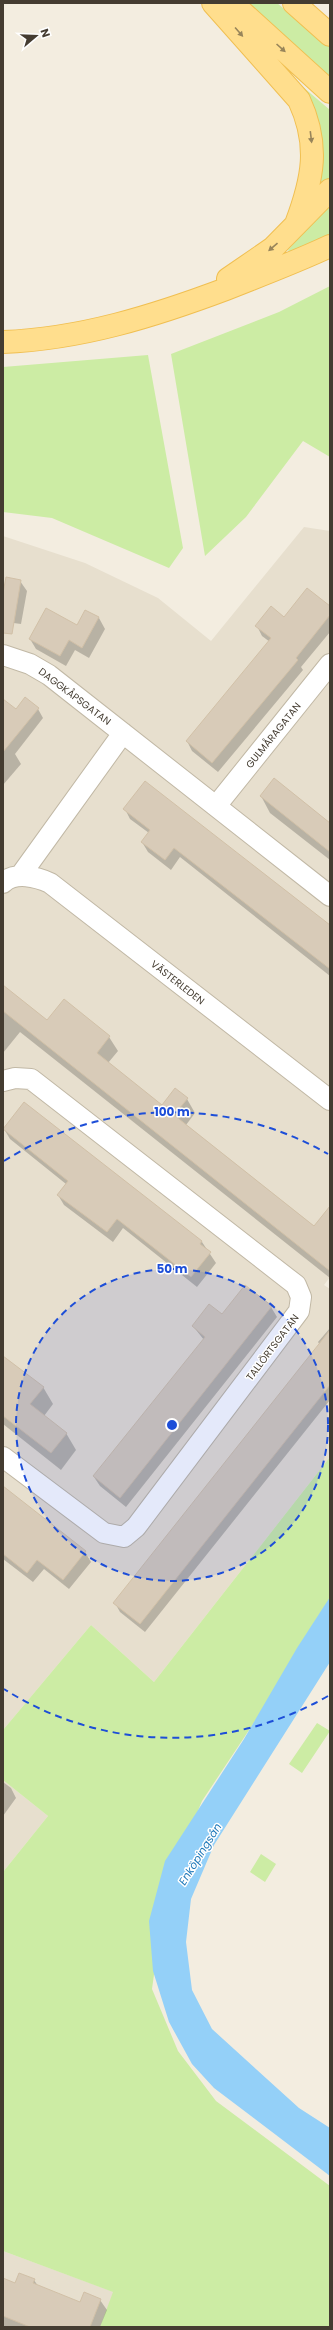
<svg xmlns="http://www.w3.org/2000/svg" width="333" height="2330" viewBox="0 0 333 2330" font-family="Poppins,sans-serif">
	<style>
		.residential { fill: #e7dfce }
		.green { fill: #cceca4 }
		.water { fill: #94d0f8 }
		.shadow { fill: #0003 }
		.building { fill: #d8cbb8; stroke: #d1c0a7 }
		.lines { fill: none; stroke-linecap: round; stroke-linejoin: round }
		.minor-casing { stroke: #c1b8a5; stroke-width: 22 }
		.major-casing { stroke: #f0bf51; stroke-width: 24 }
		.minor { stroke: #fff; stroke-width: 20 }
		.major { stroke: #ffde8d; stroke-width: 22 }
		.oneway { fill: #98855a }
		.ring { fill: none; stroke: #1d4ed8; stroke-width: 2; stroke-dasharray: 7 5 }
		.labels { text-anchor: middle; stroke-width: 3; stroke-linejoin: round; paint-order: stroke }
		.street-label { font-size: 10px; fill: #443c31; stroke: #fff }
		.water-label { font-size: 11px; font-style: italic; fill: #207aba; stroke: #fff }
		.centre { fill: #1d4ed8; stroke: #fff; stroke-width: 2 }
		.ring-label { font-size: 12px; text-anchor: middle; font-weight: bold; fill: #1d4ed8; stroke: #fff; stroke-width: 3; stroke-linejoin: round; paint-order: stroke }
	</style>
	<rect width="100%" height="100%" fill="#f3ede0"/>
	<!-- residential -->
	<path class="residential" d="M304,527l26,4v746l-6,8 6,4v168l-176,225 -63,-57 -88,105v-1194l82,27 73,35 53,43z
		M3,1780l45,36 -45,56z
		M3,2251l111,41 -14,35h-97z"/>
	<!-- green -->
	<path class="green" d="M244,3h33l53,44v37z
		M303,87l27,23v68l-9,10 -2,-2 -5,-76z
		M330,203v32l-40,18 -2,-3z
		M330,286v171l-27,-16 -57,76 -41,39 -34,-202 108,-42z
		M148,355l35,193 -14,20 -117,-50 -49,-6v-145z
		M330,1457v151l-128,193 -36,86 -14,102 26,62 38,50 114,85v141h-230l13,-35 -110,-41v-379l45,-56 -45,-36v-50l88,-105 63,57z
		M317,1723l13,8 -28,42 -13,-9z
		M261,1854l15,10 -11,18 -15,-10z"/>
	<!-- water -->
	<path class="water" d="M330,1597v65l-116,183 -23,54 -5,43 6,48 20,39 87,79 31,20v48l-116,-88 -22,-24 -23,-42 -16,-51 -4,-50 16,-60 79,-122 53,-91z"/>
	<!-- shadow -->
	<path class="shadow" d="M20,581l7,10 -6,33 -15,-2 -3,17v-43z
		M330,607v25l-29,35 2,3 -85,102 -26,-21 -5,-10 83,-99 -8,-6 -5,-10z
		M86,611l13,7 6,11 -16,29 -14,-8 -9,16 -30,-17 -6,-10 47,-12z
		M3,700l13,10 22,-1 5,9 -28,36 6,10 -18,21z
		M145,782l185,144v50l-150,-119 -9,13 -23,-18 -6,-10 7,-9 -19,-14 -5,-10z
		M261,796l69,28v36l-60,-47z
		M3,986l45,36 61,15 9,14 -10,12 54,43 25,-7 8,14 -9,12 129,102 15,-16v67l-310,-246 -17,21z
		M24,1103l178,139 14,21 -19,24 -74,-59 -10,14 -49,-37 -6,-10 8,-11 -56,-45 -6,-10z
		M271,1307l6,10 -151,190 -26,-21 -6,-9 110,-137 -11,-14 29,-11z
		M330,1328v72l-185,232 -25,-20 -5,-9 205,-258 -2,-3z
		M3,1357l40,30 10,17 -9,12 22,17 10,17 -15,20 -58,-46z
		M3,1487l82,65 6,10 -22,27 -25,-20 -11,13 -30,-23z
		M3,1782l8,6 5,10 -13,18z
		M3,2279l13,5 18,-4 4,6 42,17 20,-3 7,10 -7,17h-97z"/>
	<!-- building -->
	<path class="building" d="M6,577l15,3 -9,54 -9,-1v-40z
		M307,588l23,18v9l-34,43 2,2 -86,103 -26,-22 85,-103 -16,-12 16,-20 13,11z
		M46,608l31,17 8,-15 14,7 -17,31 -13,-8 -9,16 -31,-17z
		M25,697l14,11 -36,44v-53l13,10z
		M274,778l56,45v29l-70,-56z
		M145,781l185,144v44l-156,-121 -9,12 -24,-18 9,-12 -27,-21z
		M3,985l44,35 17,-21 46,37 -13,17 65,52 13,-17 13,10 -14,17 140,111 16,-20v65l-327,-260z
		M24,1102l178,139 -2,3 11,8 -20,25 -74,-58 -10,13 -50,-37 11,-14 -65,-52z
		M245,1285l27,21 -152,192 -27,-22 112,-139 -13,-11 17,-22 13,10z
		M330,1330v55l-190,239 -27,-21z
		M3,1356l41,31 -14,17 37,29 -16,20 -48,-37z
		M3,1486l83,65 -23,29 -26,-20 -10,13 -24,-19z
		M19,2273l16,6 -2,4 47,19 4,-10 17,7 -11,28h-60l-27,-11v-38l12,5z"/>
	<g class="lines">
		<!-- minor casing -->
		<g class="minor-casing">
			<path id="minor" d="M3,655l27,9 19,11 281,221
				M216,806l114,-142
				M20,876l103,-143
				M3,883c12,-12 34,-6 47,0l280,217
				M3,1081l12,-3 16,1 265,206 5,12 -2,14 -163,216 -12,10 -20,-4 -101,-76"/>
		</g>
		<!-- major casing -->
		<g class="major-casing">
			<path id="major" d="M213,3l86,97c21,45 14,79 -3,124
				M232,3l98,89
				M294,3l36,32
				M228,279l45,-31 57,-58
				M3,342c78,-3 151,-26 223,-53 35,-14 70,-27 104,-43"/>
		</g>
		<!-- minor -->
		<use href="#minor" class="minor"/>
		<!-- major -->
		<use href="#major" class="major"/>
	</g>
	<!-- one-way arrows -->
	<defs><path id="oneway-solid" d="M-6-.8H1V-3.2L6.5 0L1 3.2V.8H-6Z"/></defs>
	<g class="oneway">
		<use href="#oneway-solid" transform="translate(239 32) rotate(49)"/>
		<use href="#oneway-solid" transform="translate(281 48) rotate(42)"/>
		<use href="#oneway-solid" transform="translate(311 137) rotate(83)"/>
		<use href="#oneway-solid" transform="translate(273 247) rotate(139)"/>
	</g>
	<!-- distance rings -->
	<circle cx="172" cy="1425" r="156" fill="#1d4ed8" fill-opacity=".12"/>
	<g class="ring">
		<circle cx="172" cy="1425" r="156"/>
		<path d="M328 1696A313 313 0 0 1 4 1689M4 1161A313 313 0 0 1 328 1154"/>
	</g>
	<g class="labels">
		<!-- street labels -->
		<g class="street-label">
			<text transform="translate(75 696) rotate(37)" y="4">DAGGKÅPSGATAN</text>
			<text transform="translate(273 735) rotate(-51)" y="4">GULMÅRAGATAN</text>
			<text transform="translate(178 982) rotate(38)" y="4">VÄSTERLEDEN</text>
			<text transform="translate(272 1347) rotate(-53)" y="4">TALLÖRTSGATAN</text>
		</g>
		<!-- water labels -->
		<g class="water-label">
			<text transform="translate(200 1854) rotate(-58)" y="4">Enköpingsån</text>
		</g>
	</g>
	<circle cx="172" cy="1425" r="6" class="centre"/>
	<g class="ring-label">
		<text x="172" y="1116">100 m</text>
		<text x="172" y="1273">50 m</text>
	</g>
	<!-- border -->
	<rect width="333" height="2330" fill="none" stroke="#443c31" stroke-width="8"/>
	<!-- north arrow -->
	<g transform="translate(36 36) rotate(71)" stroke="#ffffff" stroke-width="3" paint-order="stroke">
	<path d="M0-3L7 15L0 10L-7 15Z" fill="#443c31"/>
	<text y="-6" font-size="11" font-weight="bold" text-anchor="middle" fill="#443c31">N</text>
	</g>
</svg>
